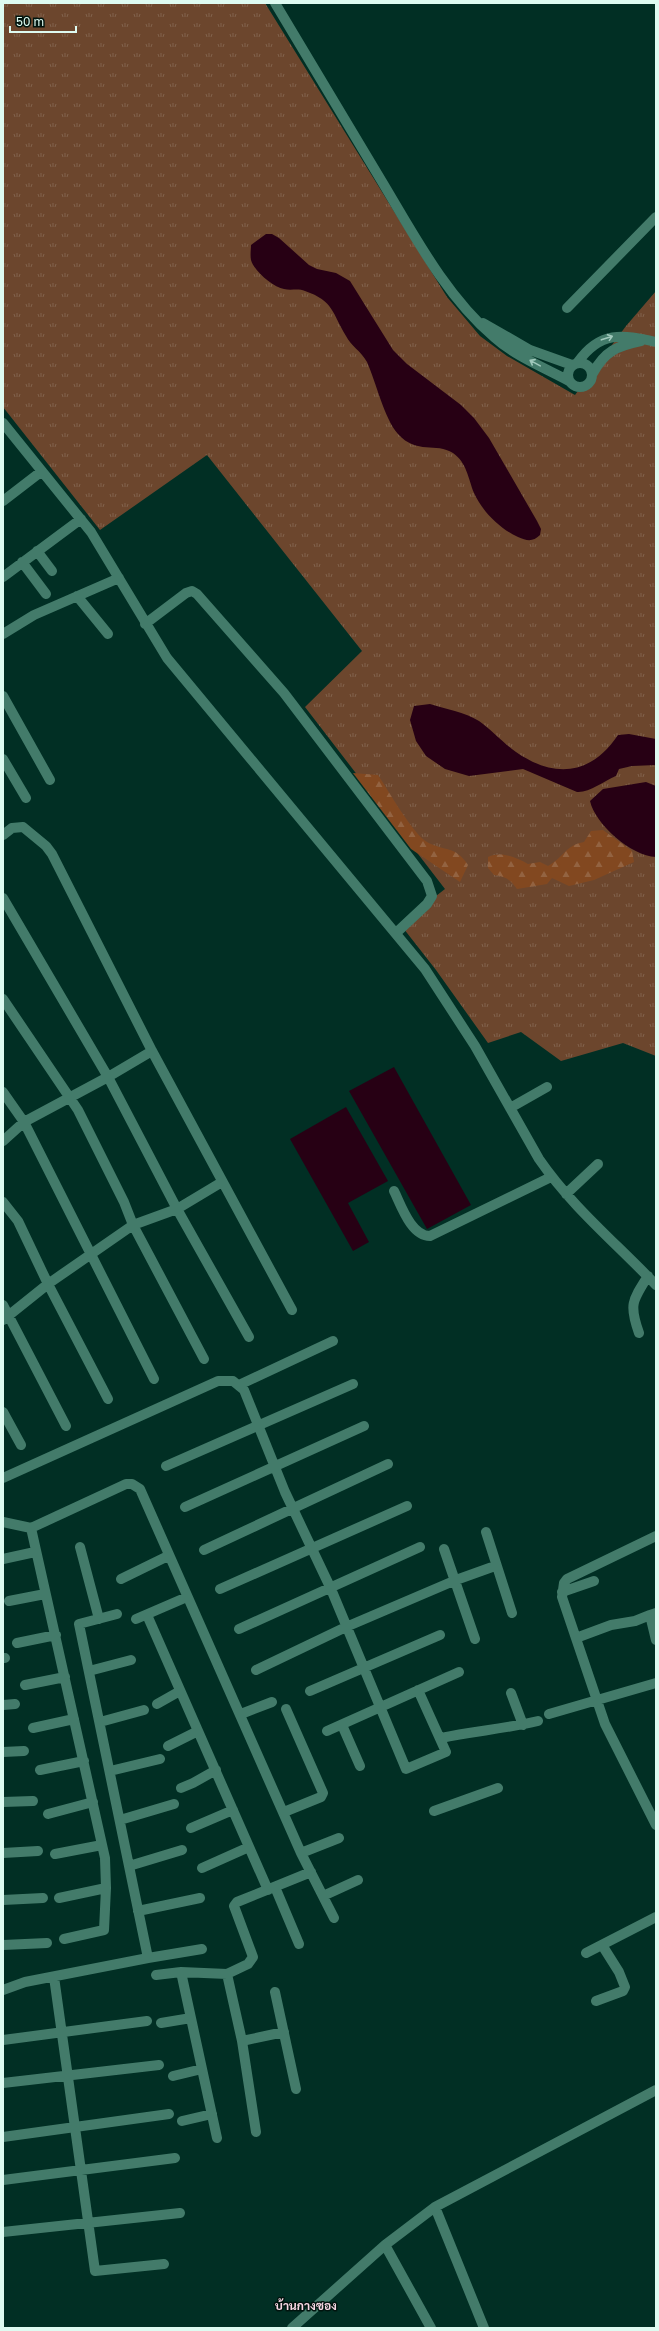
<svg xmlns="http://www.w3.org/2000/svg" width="659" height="2331" viewBox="0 0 659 2331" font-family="'Golos Text',Sarabun,sans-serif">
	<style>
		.grass { fill: url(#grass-tufts) }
		.forest { fill: url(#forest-firs) }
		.water { fill: #270014 }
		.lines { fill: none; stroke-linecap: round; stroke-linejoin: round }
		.minor { stroke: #437b6a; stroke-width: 10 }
		.oneway { stroke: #a0c8bb }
		.labels { text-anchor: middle; stroke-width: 3; stroke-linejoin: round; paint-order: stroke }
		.quarter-label { font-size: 12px; font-weight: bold; fill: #f9d8e5; stroke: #00140e }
	</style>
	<defs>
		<pattern id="grass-tufts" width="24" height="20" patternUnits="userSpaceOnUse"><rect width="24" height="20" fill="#6c462d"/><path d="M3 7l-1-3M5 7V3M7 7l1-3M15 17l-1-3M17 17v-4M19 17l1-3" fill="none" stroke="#81624c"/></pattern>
		<pattern id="forest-firs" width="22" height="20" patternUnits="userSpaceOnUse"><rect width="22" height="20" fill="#824820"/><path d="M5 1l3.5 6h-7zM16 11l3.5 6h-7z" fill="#936341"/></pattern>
	</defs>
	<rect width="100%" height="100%" fill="#012f24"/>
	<!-- grass -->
	<path class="grass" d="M3,3h262l182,294 33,39 27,20 68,39 51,-69 30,-35v765l-33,-13 -62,18 -40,-29 -33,11 -52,-73 -36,-46 45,-35 -140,-182 57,-56 -155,-196 -107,75 -97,-123z"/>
	<!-- forest -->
	<path class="forest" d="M353,773l25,2c10,15 35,59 49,67 18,10 28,3 41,23l-8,17 -49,-33z
		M603,830l29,21 2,11 -40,18 -25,6 -17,-8 -5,6 -30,5c-6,-9 -12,-13 -23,-14l-6,-7v-11c14,-6 27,0 40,7l12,-2 8,4c16,-9 18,-21 36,-24l7,-11z"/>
	<!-- water -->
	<path class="water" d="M266,234h6l7,4 30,27 8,4 19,4 14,8 43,69 14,14 54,41 13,13 15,20 48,83 4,8 -1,6c-7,7 -13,6 -22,2 -18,-8 -36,-26 -44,-44 -6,-15 -7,-30 -21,-40 -17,-11 -36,2 -55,-19 -14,-16 -22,-52 -31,-72 -6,-11 -16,-16 -21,-26 -14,-23 -12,-35 -41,-45 -7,-3 -14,0 -21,-2 -11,-2 -30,-18 -33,-29 -1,-5 0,-11 0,-15z
		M430,704c15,5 35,8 49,17 13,9 24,22 37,31 39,27 75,23 102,-17l11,-1 27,5v26l-24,1 -13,3 -3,7c-12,5 -27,17 -39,16l-54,-23 -54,7 -24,-7 -19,-13 -10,-15 -6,-21 4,-14z
		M646,782l10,4v71c-25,-1 -61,-33 -66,-56l13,-12z
		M394,1067l77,138 -44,24 -78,-138z
		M346,1107l42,74 -40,22 21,39 -16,9 -63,-112z"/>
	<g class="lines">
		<!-- minor -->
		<path class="minor" d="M275,3c36,61 73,121 109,182 31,52 63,112 110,152 21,19 51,31 75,44
			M567,308l89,-91
			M483,323l47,27 42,15
			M578,362c22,-31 44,-28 78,-20
			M568 375a12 12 0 1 1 24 0a12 12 0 1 1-24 0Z
			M593,373c12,-22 24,-27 48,-32
			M3,423l88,109 76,126 258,311 50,77 64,113c33,48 77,84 117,126
			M3,501l39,-30
			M37,551l15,20
			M22,562l24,32
			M3,577l78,-58
			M77,596l31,38
			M145,624l41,-31 6,-2 5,3 87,99 143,188 5,15 -5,8 -31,29
			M3,634l31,-19 85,-37
			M3,696l47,84
			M3,759l23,39
			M3,835l9,-7 11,-1 23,19 6,8 100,197 140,259
			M3,898l105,179 69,132 72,128
			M3,999l75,111 46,92 9,23 71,134
			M3,1092l21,30 130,257
			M510,1108l37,-21
			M3,1141l21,-19 84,-45 44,-26
			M394,1191c7,14 17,45 36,45l121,-59
			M566,1194l32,-30
			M3,1202l15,19 30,63 60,115
			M3,1305l63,121
			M3,1320l45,-36 85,-59 44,-16 45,-27
			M639,1333c-10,-28 -7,-32 9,-57
			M239,1385l94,-44
			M3,1412l18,33
			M166,1466l187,-82
			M3,1478l215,-97h15l11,9 41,102 46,97 75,180 40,-17 -28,-62
			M185,1507l179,-81
			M3,1522l28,6 95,-44h6l8,5 161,364 33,65
			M31,1528l74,330 1,30 -2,42 -40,9
			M486,1532l26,81
			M656,1536l-89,43 -3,4 -2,14 43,127 51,101
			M80,1547l19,72
			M444,1549l31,90
			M204,1550l184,-86
			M3,1559l32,-7
			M121,1579l47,-23
			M220,1589l187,-83
			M562,1592l32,-11
			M9,1601l36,-7
			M656,1613l-6,2 6,25
			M147,1615l121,275
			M136,1619l51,-22
			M239,1629l181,-82
			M576,1638l35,-13 24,-4 15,-6
			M17,1643l39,-8
			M3,1658h2
			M256,1670l90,-43 110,-47 39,-14
			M89,1671l42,-11
			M25,1685l40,-8
			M310,1691l130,-56
			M511,1693l12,32
			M157,1704l23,-13
			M3,1705l12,-1
			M241,1714l31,-12
			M549,1714l107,-31
			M100,1722l44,-12
			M342,1725l18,41
			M33,1728l41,-9
			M327,1731l132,-59
			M441,1738c32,-7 64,-9 97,-17
			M168,1746l30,-15
			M3,1752l21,-1
			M40,1770l44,-9
			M110,1771l50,-12
			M181,1788l12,-5 23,-13
			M3,1802l30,-1
			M434,1811l64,-23
			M284,1812l37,-15 2,-4 -37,-84
			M48,1814l45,-12
			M120,1820l54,-16
			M191,1828l42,-18
			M3,1853l35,-2
			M301,1853l38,-15
			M55,1854l47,-9
			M129,1866l53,-16
			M202,1868l47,-21
			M275,1887l24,57
			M323,1896l35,-16
			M59,1898l47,-10
			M3,1900l40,-2
			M138,1911l62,-13
			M3,1945l44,-2
			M586,1953l70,-36
			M148,1958l54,-9
			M181,1972l36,166
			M227,1974l15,67 14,91
			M156,1975l25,-3 46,2 21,-10 5,-7 -19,-51 3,-4 74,-30
			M54,1977l41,294 69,-7
			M3,1990l22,-8 123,-24 -69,-334 38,-10
			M275,1992l21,97
			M596,2001l27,-10 2,-4 -6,-15 -17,-27
			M161,2023l30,-5
			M3,2040l144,-19
			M242,2041l42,-9
			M173,2076l29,-7
			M3,2083l156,-18
			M182,2121l30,-7
			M3,2137l166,-23
			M3,2180l172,-22
			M435,2207l49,121
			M3,2232l177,-19
			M385,2245l46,83
			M292,2328l93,-83 50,-38 221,-117"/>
	</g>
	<!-- one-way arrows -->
	<defs><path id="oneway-shaft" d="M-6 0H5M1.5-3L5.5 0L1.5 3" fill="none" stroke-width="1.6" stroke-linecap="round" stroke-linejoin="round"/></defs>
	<g class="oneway">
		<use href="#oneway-shaft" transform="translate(607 338) rotate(-18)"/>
		<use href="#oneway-shaft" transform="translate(535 363) rotate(-151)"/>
	</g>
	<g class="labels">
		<!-- quarter labels -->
		<g class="quarter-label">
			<text x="306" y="2310">บ้านกางซอง</text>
		</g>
	</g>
	<!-- border -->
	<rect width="659" height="2331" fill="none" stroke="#defbf1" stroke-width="8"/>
	<!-- scale -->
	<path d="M10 26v6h66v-6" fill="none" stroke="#defbf1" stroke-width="2"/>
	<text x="16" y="26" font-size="12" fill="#defbf1" stroke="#00140e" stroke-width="3" paint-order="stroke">50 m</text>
</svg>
